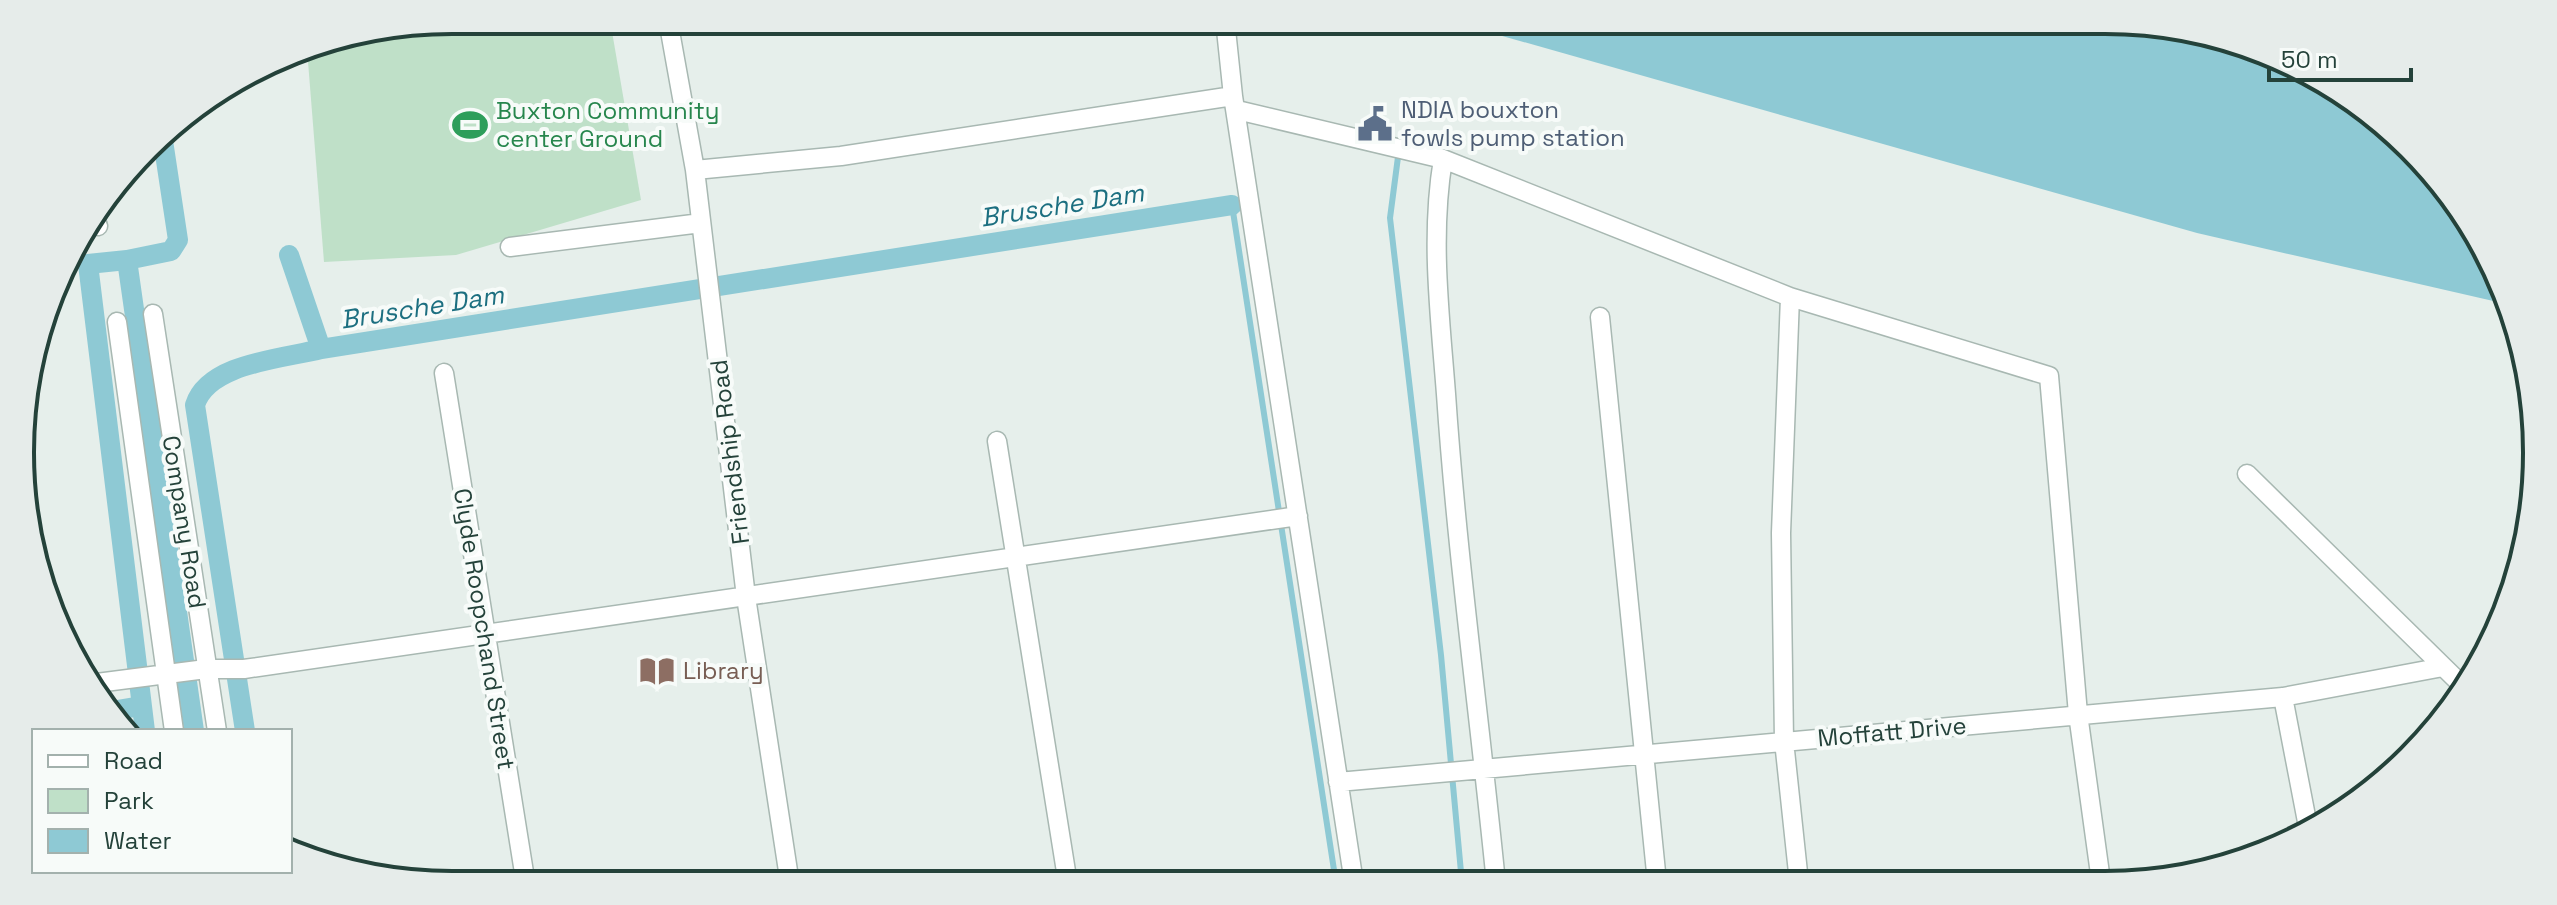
<svg xmlns="http://www.w3.org/2000/svg" width="2557" height="905" viewBox="0 0 2557 905" font-family="'Space Grotesk',sans-serif">
	<style>
		.green { fill: #bfe0c8 }
		.water { fill: #8ec9d4 }
		.lines { fill: none; stroke-linecap: round; stroke-linejoin: round }
		.stream { stroke: #8ec9d4; stroke-width: 6 }
		.canal { stroke: #8ec9d4; stroke-width: 20 }
		.minor-casing { stroke: #a8b8b2; stroke-width: 21 }
		.minor { stroke: #fff; stroke-width: 18 }
		.labels { text-anchor: middle; stroke-width: 8; stroke-linejoin: round; paint-order: stroke }
		.service-label { font-size: 24px; fill: #4e5e75; stroke: #f7fbf9; text-anchor: start }
		.leisure-label { font-size: 24px; fill: #27864d; stroke: #f7fbf9; text-anchor: start }
		.street-label { font-size: 24px; fill: #24423a; stroke: #f7fbf9 }
		.education-label { font-size: 24px; fill: #785e54; stroke: #f7fbf9; text-anchor: start }
		.water-label { font-size: 26px; font-style: italic; fill: #1c6f80; stroke: #f7fbf9 }
		.rim { fill: none; stroke: #24423a; stroke-width: 4 }
	</style>
	<rect width="100%" height="100%" fill="#e6efeb"/>
	<!-- green -->
	<path class="green" d="M453,20h157l31,180 -185,55 -132,7 -17,-213z"/>
	<!-- water -->
	<path class="water" d="M1446,20h658l112,15 151,74 112,127 23,67 -305,-70z"/>
	<g class="lines">
		<!-- stream -->
		<path class="stream" d="M1398,157l-8,61 51,437 21,228
			M1232,205l104,678"/>
		<!-- canal -->
		<path class="canal" d="M162,134l16,106 -7,11 -44,9 67,471
			M289,255l32,94 911,-144
			M127,260l-39,4 57,467
			M111,711l30,-5
			M245,731l-50,-326c13,-42 87,-46 126,-56"/>
		<!-- minor casing -->
		<g class="minor-casing">
			<path id="minor" d="M668,20l27,150 51,427 44,287
				M1225,20l8,76
				M1237,110l206,49 347,138 259,79 29,338 23,167
				M1443,159c-13,79 -3,156 3,235 11,163 34,326 50,489
				M695,170l146,-14 392,-60 121,787
				M94,223l4,3
				M510,247l191,-24
				M1790,297l-9,236 3,208 15,141
				M153,314l64,417
				M1600,317l57,565
				M117,322l57,409
				M444,373l82,512
				M997,441l71,443
				M2247,474l217,213
				M89,684l117,-15h38l1054,-153
				M2283,697l26,135
				M1338,782l945,-85 160,-30"/>
		</g>
		<!-- minor -->
		<use href="#minor" class="minor"/>
	</g>
	<!-- icons -->
	<defs>
		<g id="civic-bare" transform="scale(2.76)"><path d="M-.6-6.5H3V-4.5H.6V-3L4-1V1h2V6H-6V1h2V-1L-.6-3ZM-1.2 2.5V6h2.4V2.5Z" fill="#5c6f8a" stroke="#f7fbf9" stroke-width="2.5" paint-order="stroke"/></g>
		<g id="stadium-bare" transform="scale(2.76)"><path d="M0-5a6.5 5 0 1 0 0 10a6.5 5 0 1 0 0-10ZM-3.5-1.8h7v3.6h-7Z" fill="#2e9e5b" stroke="#f7fbf9" stroke-width="2.5" paint-order="stroke"/></g>
		<g id="library-bare" transform="scale(2.76)"><path d="M-6-4Q-3-5.5-.7-3.5V5Q-3 3-6 4ZM6-4Q3-5.5 .7-3.5V5Q3 3 6 4Z" fill="#8d6e63" stroke="#f7fbf9" stroke-width="2.5" paint-order="stroke"/></g>
	</defs>
	<g fill-rule="evenodd">
		<use href="#civic-bare" x="1375" y="124"/>
		<use href="#stadium-bare" x="470" y="125"/>
		<use href="#library-bare" x="657" y="671"/>
	</g>
	<g class="labels">
		<!-- service labels -->
		<g class="service-label">
			<text x="1401" y="118">NDIA bouxton<tspan x="1401" dy="28">fowls pump station</tspan></text>
		</g>
		<!-- leisure labels -->
		<g class="leisure-label">
			<text x="496" y="119">Buxton Community<tspan x="496" dy="28">center Ground</tspan></text>
		</g>
		<!-- street labels -->
		<g class="street-label">
			<text transform="translate(730 452) rotate(-97)" y="8">Friendship Road</text>
			<text transform="translate(184 522) rotate(81)" y="8">Company Road</text>
			<text transform="translate(484 629) rotate(81)" y="8">Clyde Roopchand Street</text>
			<text transform="translate(1892 732) rotate(-5)" y="8">Moffatt Drive</text>
		</g>
		<!-- education labels -->
		<g class="education-label">
			<text x="683" y="679">Library</text>
		</g>
		<!-- water labels -->
		<g class="water-label">
			<text transform="translate(1062 205) rotate(-9)" y="9">Brusche Dam</text>
			<text transform="translate(422 307) rotate(-9)" y="9">Brusche Dam</text>
		</g>
	</g>
	<!-- crop -->
	<path d="M0 0H2557V905H0ZM452 34H2105A418 418 0 0 1 2523 452V453A418 418 0 0 1 2105 871H452A418 418 0 0 1 34 453V452A418 418 0 0 1 452 34Z" fill="#e6ecea" fill-rule="evenodd"/>
	<path class="rim" d="M452 34H2105A418 418 0 0 1 2523 452V453A418 418 0 0 1 2105 871H452A418 418 0 0 1 34 453V452A418 418 0 0 1 452 34Z"/>
	<!-- legend -->
	<rect x="32" y="729" width="260" height="144" fill="#f7fbf9" stroke="#a3b1ad" stroke-width="2"/>
	<rect x="48" y="755" width="40" height="12" fill="#ffffff" stroke="#a3b1ad" stroke-width="2"/>
	<text x="104" y="769" font-size="24" fill="#24423a">Road</text>
	<rect x="48" y="789" width="40" height="24" fill="#bfe0c8" stroke="#a3b1ad" stroke-width="2"/>
	<text x="104" y="809" font-size="24" fill="#24423a">Park</text>
	<rect x="48" y="829" width="40" height="24" fill="#8ec9d4" stroke="#a3b1ad" stroke-width="2"/>
	<text x="104" y="849" font-size="24" fill="#24423a">Water</text>
	<!-- scale -->
	<path d="M2269 68v12h142v-12" fill="none" stroke="#24423a" stroke-width="4"/>
	<text x="2281" y="68" font-size="24" fill="#24423a" stroke="#f7fbf9" stroke-width="6" paint-order="stroke">50 m</text>
</svg>
